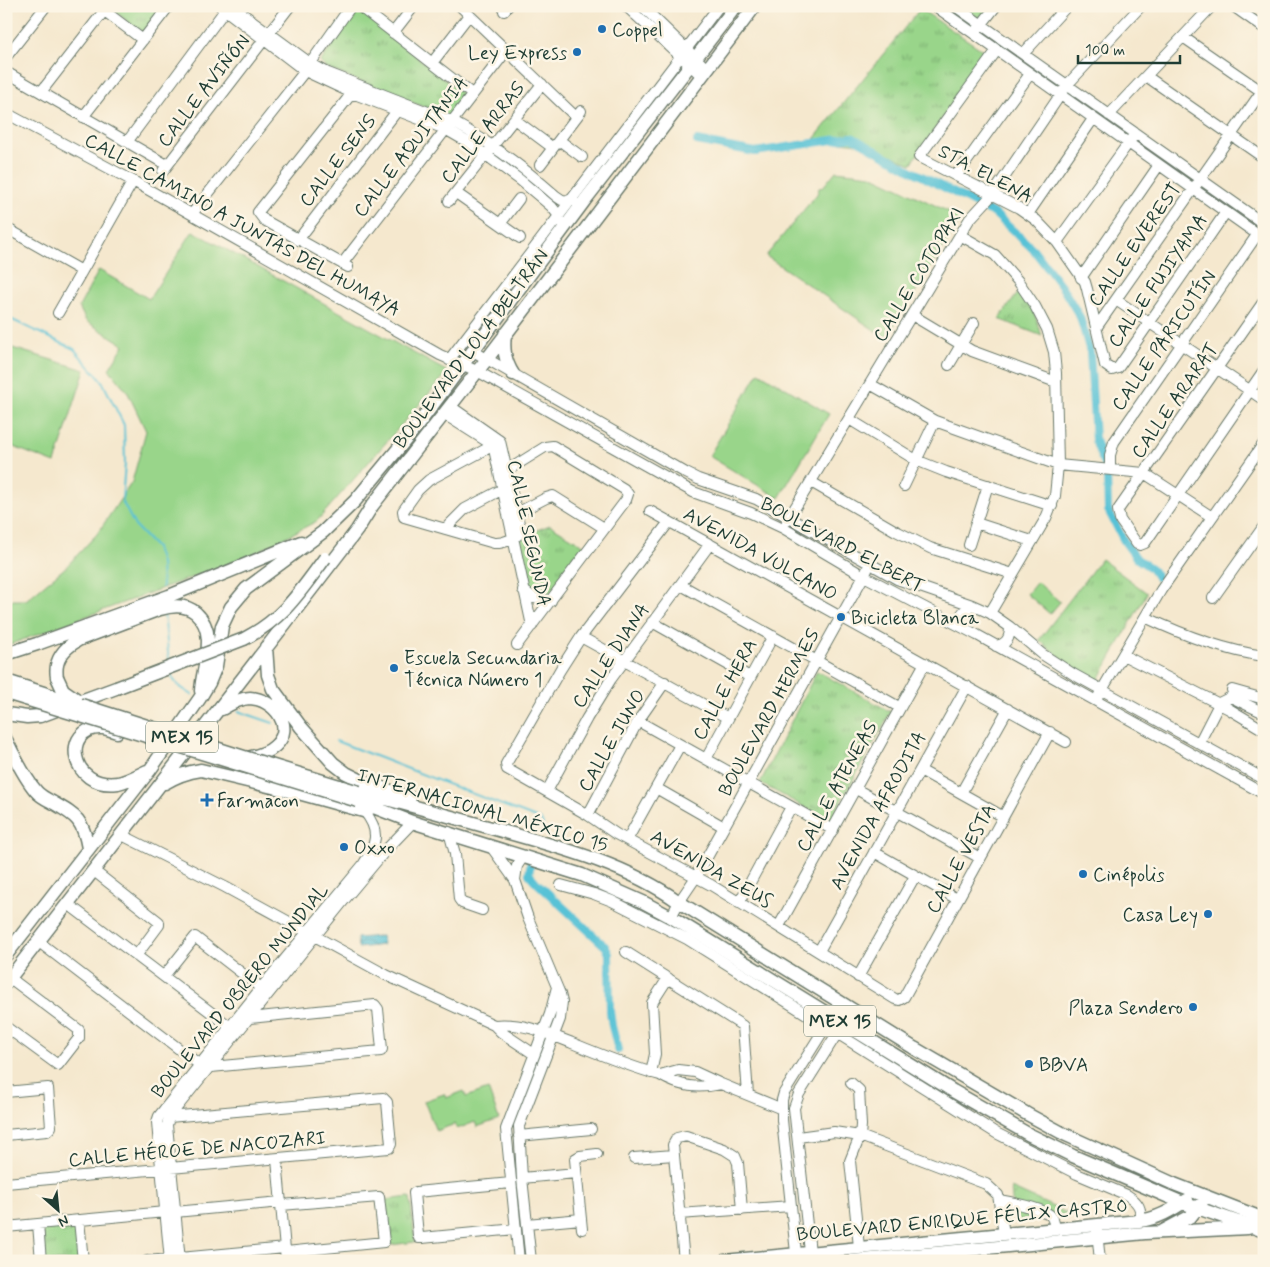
<svg xmlns="http://www.w3.org/2000/svg" width="1270" height="1267" viewBox="0 0 1270 1267" font-family="Mynerve,sans-serif">
	<style>
		.green { fill: #99d58a; stroke: #5c895f }
		.park { fill: url(#park-tufts); stroke: #5c895f }
		.water { fill: url(#water-waves); stroke: #3c8085 }
		.lines { fill: none; stroke-linecap: round; stroke-linejoin: round }
		.stream { stroke: #59c2d6; stroke-width: 2 }
		.canal { stroke: #59c2d6; stroke-width: 8 }
		.minor-casing { stroke: #6a796a; stroke-width: 12 }
		.major-casing { stroke: #6a796a; stroke-width: 15 }
		.minor { stroke: #fff; stroke-width: 10 }
		.major { stroke: #fff; stroke-width: 12 }
		.major-bridge-casing { stroke: #6a796a; stroke-width: 15; stroke-linecap: butt }
		.major-bridge { stroke: #fff; stroke-width: 12 }
		.poi-dot { fill: #1f6fb2; stroke: #fcf5e5; stroke-width: 2 }
		.labels { text-anchor: middle; stroke-width: 5; stroke-linejoin: round; paint-order: stroke }
		.shield { fill: #fcf5e5; stroke: #617469; stroke-width: 1 }
		.shield-label { font-size: 18px; font-weight: bold; fill: #1f3d34 }
		.poi-label { font-size: 19px; fill: #1f3d34; stroke: #fcf5e5; text-anchor: start }
		.street-label { font-size: 19px; fill: #1f3d34; stroke: #fcf5e5 }
	</style>
	<defs>
		<pattern id="park-tufts" width="24" height="20" patternUnits="userSpaceOnUse" patternTransform="scale(1.25)"><rect width="24" height="20" fill="#99d58a"/><path d="M3 7l-1-3M5 7V3M7 7l1-3M15 17l-1-3M17 17v-4M19 17l1-3" fill="none" stroke="#7cae72"/></pattern>
		<pattern id="water-waves" width="16" height="10" patternUnits="userSpaceOnUse" patternTransform="scale(1.25)"><rect width="16" height="10" fill="#59c2d6"/><path d="M0 5q4-4 8 0t8 0" fill="none" stroke="#499fae"/></pattern>
	</defs>
	<rect width="100%" height="100%" fill="#fcf5e5"/>
	<filter id="ink" filterUnits="userSpaceOnUse"><feTurbulence type="fractalNoise" baseFrequency=".02" numOctaves="2"/><feDisplacementMap in="SourceGraphic" scale="10" xChannelSelector="R" yChannelSelector="G"/><feConvolveMatrix kernelMatrix="1 2 1 2 8 2 1 2 1" color-interpolation-filters="sRGB"/></filter>
	<filter id="wash" filterUnits="userSpaceOnUse"><feTurbulence type="fractalNoise" baseFrequency=".0096" numOctaves="4" result="noise"/><feDisplacementMap in="SourceGraphic" scale="20" xChannelSelector="R" yChannelSelector="G"/><feGaussianBlur stdDeviation="1.12" result="paint"/><feColorMatrix in="noise" values="0 0 0 0 0 0 0 0 0 0 0 0 0 0 0 0 0 1.4 0 .05"/><feComposite in="paint" operator="in"/></filter>
	<g filter="url(#wash)">
		<rect width="100%" height="100%" fill="#f5e8ce"/>
		<!-- green -->
		<path class="green" d="M836,171l35,4 91,43 -76,120 -120,-82 51,-62 2,-6 4,-1z
			M193,231l255,141 -131,149 -62,32 -35,14 -214,79v-46h20l40,-33 31,-33 35,-52 14,-51 -19,-40 -18,-22 15,-24 -38,-24 -7,-14 20,-37 50,29z
			M6,346l79,24 -30,93 -49,-19z
			M759,372l70,42 -50,84 -70,-42z
			M1037,582l23,20 -10,12 -23,-20z
			M488,1089l11,30 -22,8 -2,-5 -18,7 -2,-5 -19,7 -12,-30 20,-7 2,4 18,-7 2,6z"/>
		<!-- park -->
		<path class="park" d="M108,6h54l-20,27z
			M961,6h28l-10,13z
			M359,9l107,88 -17,20 -123,-49 -6,-6z
			M920,9l67,44 -76,111 -43,-19 -54,-6z
			M1021,289l13,23 8,24 -43,-17z
			M550,525l35,21 -34,46c-9,4 -17,1 -24,-6l-12,-47z
			M1101,559l46,34 -49,88 -31,-18 -28,-23z
			M817,671l74,41 -61,109 -70,-38z
			M1011,1188l58,26 -55,6z
			M410,1197l5,45 -25,3 -5,-45z
			M76,1224l3,37h-34l-2,-34z"/>
		<!-- water -->
		<path class="water" d="M382,936l1,9 -25,3 -1,-10z"/>
		<g class="lines">
			<!-- stream -->
			<path class="stream" d="M6,317l68,32 28,32 22,44 1,38 -3,38 13,25 21,22 5,15 1,24
				M164,613l5,49
				M171,672c2,12 11,16 21,23
				M238,711l35,12
				M336,741l205,79 2,5"/>
			<!-- canal -->
			<path class="canal" d="M697,141l58,11 97,-15 62,35 81,42 38,35 29,38 18,30 10,35 5,88 12,33 1,37 16,31 13,18 14,9 6,9
				M531,861l-2,13 7,8 70,65 3,7 1,57 2,15 6,24"/>
		</g>
	</g>
	<g filter="url(#ink)">
		<g class="lines">
			<!-- minor casing -->
			<g class="minor-casing">
				<path id="minor" d="M98,6l45,34
					M220,6l85,65 47,22 93,36 26,15 49,36 32,27 7,9 1,6
					M232,6l78,57 18,10 123,48c38,20 73,47 105,75l6,4 12,1
					M359,6l113,88
					M460,6l116,111
					M626,6l76,70
					M642,6l65,63
					M935,6l329,233
					M955,6l309,218
					M1233,6l31,22
					M504,11l4,-5
					M978,29l18,-23
					M393,33l21,-27
					M1183,37l81,56
					M997,50l-78,107 100,51 17,12 21,22 28,40 2,7 18,76 7,5 6,-2 108,-156
					M1023,54l44,-48
					M6,57l40,-51
					M432,63l37,-48
					M6,72l161,93
					M1146,76l118,82
					M41,92l63,-81
					M6,113l127,68 307,174 37,16 216,121 58,21 32,15 81,48 113,59 287,159
					M1109,115l103,-109
					M83,117l86,-111
					M514,119l39,29
					M559,140l23,17
					M127,142l101,-136
					M540,165l41,-54
					M163,171l127,-165
					M957,175l73,-101
					M456,193l64,45
					M449,201l93,-117
					M192,214l113,-143 46,-65
					M1028,214l65,-95
					M500,224l19,-25
					M6,228l76,43 -24,42
					M960,235l35,20 23,26 17,25 12,23 7,23 2,21 2,92 -3,31 -9,22 -56,95
					M298,240l102,-133
					M1057,242l75,-104
					M342,264l165,-214
					M348,267l-84,-47 -6,-8 98,-124
					M82,271l51,-90
					M1081,278l78,-113
					M1116,300l148,100
					M1264,301l-146,209 2,10 17,24 3,1 5,-2 119,-173
					M912,315l60,36 84,31
					M1096,328l168,-240
					M473,351l213,122 12,6 58,20 141,80 75,26 18,8 20,14 32,27 31,20 191,105
					M449,360l270,-354
					M949,365l25,-42
					M870,384l65,37 123,44 86,8 68,44
					M450,406l50,35 21,91c-5,6 -18,12 -27,11l-90,-26 -1,-6 15,-21 11,-10 63,-34
					M444,414l44,28 6,7 38,177
					M849,419l67,41 30,12 106,34
					M1110,469v-14l4,-13 143,-207
					M508,470l37,-23 8,-1 71,43 4,5 -2,6 -109,145
					M811,482l85,49 34,17 83,26
					M904,486l31,-65
					M650,511l416,231
					M517,513l29,-15 7,-2 51,32
					M787,521l182,-301 24,-26 74,-109 74,-79
					M669,522l-88,115 -21,33 -54,94 1,5 81,46 28,19 95,51 184,114 4,1 5,-3 146,-265
					M976,523l56,18
					M445,529l20,-20 38,-20
					M969,545l19,-60
					M681,585l218,122
					M523,590l11,8 17,3
					M1213,598l51,-72
					M1145,617c38,18 77,33 119,39
					M652,622l98,55
					M960,626c-3,-10 4,-16 12,-21
					M581,637l147,81
					M996,646c11,-2 14,-8 14,-19
					M1123,655l106,54 35,21
					M1232,690l32,9
					M1099,695l62,-105 103,-147
					M638,721l195,109
					M1199,743l20,-39 2,-2 10,-5 29,14
					M706,759l67,-123
					M920,770l82,46
					M656,788l68,39
					M856,789l124,69
					M547,791l40,-73 24,-39 99,-135
					M961,793l47,-84
					M588,815l50,-94 27,-39
					M449,832l6,22 4,45 3,4 20,7
					M122,835l103,52 161,88 108,50 7,7 33,22
					M627,840l53,-95
					M490,845l25,35 13,38 32,76 2,8 -2,17 -41,107 3,52 9,83
					M874,852l83,47
					M94,871l65,51v3l-23,31
					M515,880l2,-14 6,-9
					M561,885l33,9 18,7 75,38 309,194 81,41 50,21c11,7 16,14 12,26
					M739,903l52,-96
					M68,904l161,122
					M671,917l8,-15 17,-25 171,-307
					M779,926l146,-263
					M39,942l161,123
					M819,951l148,-265
					M626,952l117,74 5,69
					M164,976l31,-39 66,51
					M858,977l57,-101
					M494,1025c28,-3 53,8 78,18 29,12 58,24 88,32
					M6,1027l52,38 21,-27v-8l-69,-52
					M211,1067l170,-16 1,-2 -4,-40 -3,-4 -125,13
					M678,1070l17,2 26,12c-23,5 -41,3 -61,-9z
					M651,1073l4,-19 -3,-51 16,-25
					M851,1083l8,7 2,35 -1,11 -10,25 9,86
					M721,1084l61,25
					M6,1092l42,-4 3,39 -4,4 -41,4
					M519,1136l72,-7
					M798,1137l36,-5 26,4 126,48 12,11 6,39
					M634,1158l40,-3
					M277,1159l9,102
					M522,1178l54,-5
					M6,1183l383,-35 2,-4 -4,-42 -4,-4 -214,19
					M511,1183l-95,9 -2,1 4,42 1,3h3l94,-9
					M999,1200c11,2 46,9 52,16 3,4 3,8 4,12
					M281,1205l98,-8 5,45 -98,10
					M175,1212l106,-10
					M679,1214l112,-8
					M79,1220l4,41
					M38,1224l3,37
					M527,1224l54,-5
					M6,1227l159,-15
					M582,1229l-7,-70 5,-3 17,-2
					M1097,1231l3,30
					M180,1258l105,-10
					M147,1261l23,-2
					M170,1261l-11,-115 -2,-24 2,-6 102,-128 102,-123c13,-20 18,-33 2,-53
					M180,1261l-13,-136 2,-8 180,-223 36,-43 25,-26
					M519,1261l-13,-132 44,-115 7,-27
					M684,1261l-11,-116 4,-7 9,-2 38,13 11,7 3,7 4,47
					M796,1261v-8l-14,-133v-20l2,-7 42,-67
					M811,1261l-17,-153 5,-14 39,-62"/>
			</g>
			<!-- major casing -->
			<g class="major-casing">
				<path id="major" d="M505,334c-2,16 0,27 8,40
					M266,647l2,28 5,14 28,38 32,36 13,10 14,7 50,18
					M6,654l31,-10 132,-48 132,-54
					M57,677c-3,-17 6,-28 21,-37l82,-31c13,-4 26,-5 36,4 23,21 6,53 5,78
					M222,709c8,-5 18,-11 28,-11 24,1 46,29 25,48 -7,7 -18,10 -28,12
					M6,714l21,3 13,-1 76,-28
					M117,732c-5,-1 -10,-4 -15,-4 -41,-2 -33,62 16,55 10,-2 20,-8 29,-12
					M6,740c9,17 17,36 30,51 4,5 10,8 16,11 24,14 31,17 36,46
					M165,783c11,-7 23,-11 36,-13l101,24 65,18
					M359,792c48,12 96,26 143,39 61,17 125,34 177,71l235,146 113,66 37,20 110,50 90,35
					M358,801l54,21 170,53 61,27 28,15 282,174 75,43 45,22 110,47 81,28
					M6,955l144,-185 50,-72 9,-15 7,-17 6,-40 9,-19 15,-18 77,-57 32,-31 62,-75 168,-226 151,-194
					M6,983l278,-358 73,-95 15,-24 115,-147 268,-353
					M1163,1231l28,-15 11,-14
					M724,1261l415,-40c18,-2 33,-11 48,-21
					M852,1261l293,-28 103,-5"/>
			</g>
			<!-- minor -->
			<use href="#minor" class="minor"/>
			<!-- major -->
			<use href="#major" class="major"/>
			<!-- major-bridge casing -->
			<g class="major-bridge-casing">
				<path id="major-bridge" d="M57,677l6,13 13,9
					M6,681l241,77 112,34
					M116,688l128,-49c39,-20 56,-47 81,-81
					M6,693l352,108"/>
			</g>
			<!-- major-bridge -->
			<use href="#major-bridge" class="major-bridge"/>
		</g>
	</g>
	<!-- markers -->
	<g class="poi-dot">
		<circle cx="602" cy="29" r="5"/>
		<circle cx="577" cy="52" r="5"/>
		<circle cx="841" cy="617" r="5"/>
		<circle cx="394" cy="668" r="5"/>
		<path d="M204.5 792.5h5v5h5v5h-5v5h-5v-5h-5v-5h5z"/>
		<circle cx="344" cy="847" r="5"/>
		<circle cx="1083" cy="874" r="5"/>
		<circle cx="1208" cy="914" r="5"/>
		<circle cx="1193" cy="1007" r="5"/>
		<circle cx="1029" cy="1064" r="5"/>
	</g>
	<g class="labels">
		<!-- shield labels -->
		<g class="shield">
			<rect x="146" y="721.5" width="72" height="31" rx="4"/>
			<rect x="804" y="1005.5" width="72" height="31" rx="4"/>
		</g>
		<g class="shield-label">
			<text x="182" y="743">MEX 15</text>
			<text x="840" y="1027">MEX 15</text>
		</g>
		<!-- poi labels -->
		<g class="poi-label">
			<text x="612" y="36">Coppel</text>
			<text x="567" y="59" text-anchor="end">Ley Express</text>
			<text x="851" y="624">Bicicleta Blanca</text>
			<text x="404" y="664">Escuela Secundaria<tspan x="404" dy="22">Técnica Número 1</tspan></text>
			<text x="217" y="807">Farmacon</text>
			<text x="354" y="854">Oxxo</text>
			<text x="1093" y="881">Cinépolis</text>
			<text x="1198" y="921" text-anchor="end">Casa Ley</text>
			<text x="1183" y="1014" text-anchor="end">Plaza Sendero</text>
			<text x="1039" y="1071">BBVA</text>
		</g>
		<!-- street labels -->
		<g class="street-label">
			<text transform="translate(203 90) rotate(-52)" y="7">CALLE AVIÑÓN</text>
			<text transform="translate(482 132) rotate(-52)" y="7">CALLE ARRAS</text>
			<text transform="translate(410 146) rotate(-52)" y="7">CALLE AQUITANIA</text>
			<text transform="translate(337 160) rotate(-52)" y="7">CALLE SENS</text>
			<text transform="translate(986 173) rotate(28)" y="7">STA. ELENA</text>
			<text transform="translate(243 224) rotate(29)" y="7">CALLE CAMINO A JUNTAS DEL HUMAYA</text>
			<text transform="translate(1134 244) rotate(-55)" y="7">CALLE EVEREST</text>
			<text transform="translate(918 274) rotate(-58)" y="7">CALLE COTOPAXI</text>
			<text transform="translate(1157 280) rotate(-55)" y="7">CALLE FUJIYAMA</text>
			<text transform="translate(1163 340) rotate(-55)" y="7">CALLE PARICUTÍN</text>
			<text transform="translate(470 348) rotate(-53)" y="7">BOULEVARD LOLA BELTRÁN</text>
			<text transform="translate(1174 400) rotate(-55)" y="7">CALLE ARARAT</text>
			<text transform="translate(530 533) rotate(78)" y="7">CALLE SEGUNDA</text>
			<text transform="translate(843 544) rotate(28)" y="7">BOULEVARD ELBERT</text>
			<text transform="translate(761 553) rotate(29)" y="7">AVENIDA VULCANO</text>
			<text transform="translate(610 655) rotate(-56)" y="7">CALLE DIANA</text>
			<text transform="translate(724 689) rotate(-61)" y="7">CALLE HERA</text>
			<text transform="translate(768 712) rotate(-61)" y="7">BOULEVARD HERMES</text>
			<text transform="translate(611 740) rotate(-60)" y="7">CALLE JUNO</text>
			<text transform="translate(836 786) rotate(-61)" y="7">CALLE ATENEAS</text>
			<text transform="translate(483 809) rotate(16)" y="7">INTERNACIONAL MÉXICO 15</text>
			<text transform="translate(877 810) rotate(-61)" y="7">AVENIDA AFRODITA</text>
			<text transform="translate(960 858) rotate(-61)" y="7">CALLE VESTA</text>
			<text transform="translate(712 868) rotate(30)" y="7">AVENIDA ZEUS</text>
			<text transform="translate(239 990) rotate(-51)" y="7">BOULEVARD OBRERO MUNDIAL</text>
			<text transform="translate(197 1148) rotate(-5)" y="7">CALLE HÉROE DE NACOZARI</text>
			<text transform="translate(962 1219) rotate(-5)" y="7">BOULEVARD ENRIQUE FÉLIX CASTRO</text>
		</g>
	</g>
	<!-- margin -->
	<rect width="1270" height="1267" fill="none" stroke="#fcf5e5" stroke-width="25"/>
	<!-- north arrow -->
	<g transform="translate(58 1210) rotate(153)" stroke="#fcf5e5" stroke-width="4" paint-order="stroke">
	<path d="M0-4L9 19L0 12L-9 19Z" fill="#1f3d34"/>
	<text y="-8" font-size="14" font-weight="bold" text-anchor="middle" fill="#1f3d34">N</text>
	</g>
	<!-- scale -->
	<path d="M1078 55v8h102v-8" fill="none" stroke="#1f3d34" stroke-width="2.5"/>
	<text x="1085" y="55" font-size="15" fill="#1f3d34" stroke="#fcf5e5" stroke-width="4" paint-order="stroke">100 m</text>
</svg>
